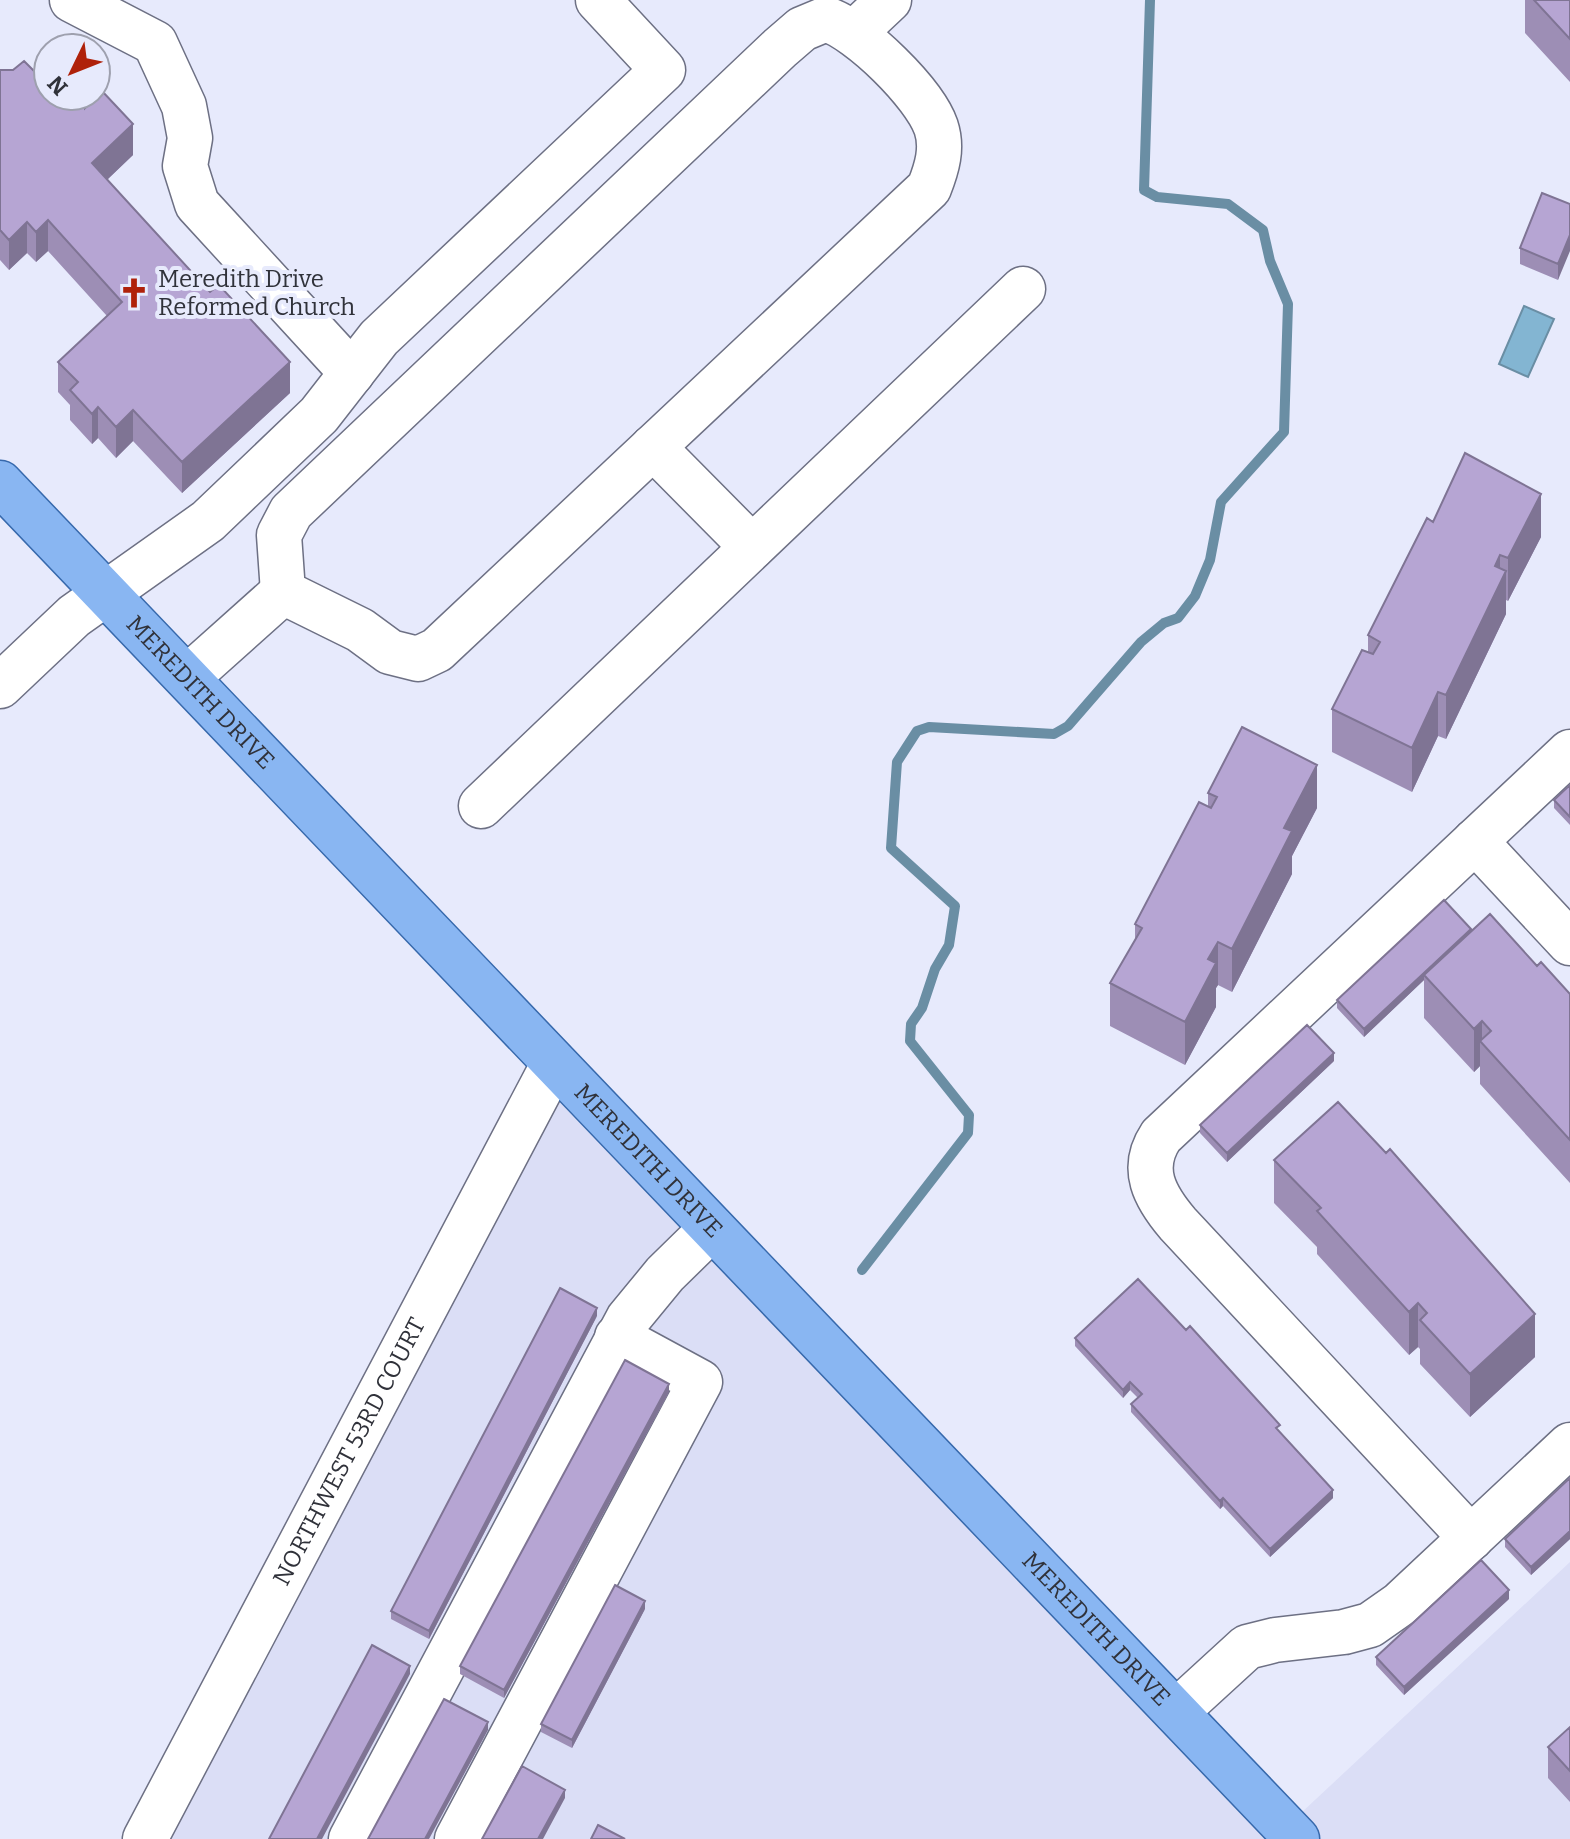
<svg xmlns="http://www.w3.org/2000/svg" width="1570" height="1839" viewBox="0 0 1570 1839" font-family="Bitter,serif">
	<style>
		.built { fill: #dbdef6 }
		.water { fill: #83b5d2; stroke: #6a8ea4; stroke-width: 2 }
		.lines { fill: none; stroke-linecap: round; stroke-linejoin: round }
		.stream { stroke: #6a8ea4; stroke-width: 10 }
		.minor-casing { stroke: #6d7084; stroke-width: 47 }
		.major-casing { stroke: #3769ac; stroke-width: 47 }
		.minor { stroke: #fff; stroke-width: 44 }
		.major { stroke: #89b6f2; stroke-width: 44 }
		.wall { fill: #9d8eb5 }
		.shaded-wall { fill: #7f7494 }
		.building { fill: #b6a5d3; stroke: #7f7494; stroke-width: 2 }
		.labels { text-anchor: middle; stroke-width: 8; stroke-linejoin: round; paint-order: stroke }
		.poi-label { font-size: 24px; fill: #30323a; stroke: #e7eafc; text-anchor: start }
		.street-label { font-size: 24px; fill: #30323a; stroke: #e7eafc }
	</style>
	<rect width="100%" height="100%" fill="#e7eafc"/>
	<!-- built -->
	<path class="built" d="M554,1063l732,764 284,-265v277h-1425z"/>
	<!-- water -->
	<path class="water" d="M1524,306l30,13 -26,58 -29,-13z"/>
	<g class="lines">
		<!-- stream -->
		<path class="stream" d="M862,1270l106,-137 1,-18 -59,-74 1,-17 11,-16 13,-39 14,-24 6,-39 -64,-58 6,-86 20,-31 12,-4 125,7 14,-8 73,-84 23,-19 14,-5 17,-22 15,-36 11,-58 63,-70 4,-128 -18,-43 -7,-31 -35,-26 -71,-7 -13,-7 6,-190"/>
		<!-- minor casing -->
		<g class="minor-casing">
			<g id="minor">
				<path d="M72,0l83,43 29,63 6,32 -5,28 12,38 155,169"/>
				<path d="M826,19c34,11 98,74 110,108 7,21 1,41 -7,61l-492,462 -19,9 -28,-7 -30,-22 -77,-38 -4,-57 12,-23 489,-464 22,-19z"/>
				<path d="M854,33l35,-33"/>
				<path d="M653,447l99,100"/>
				<path d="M188,677l95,-85"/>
				<path d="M0,686l74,-70 134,-95 111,-106 60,-77 284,-268 -65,-70"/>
				<path d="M481,806l542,-517"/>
				<path d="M1475,841l95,102"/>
				<path d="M1471,1538l-293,-314c-23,-27 -39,-55 -17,-88l409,-384"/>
				<path d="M1176,1712l71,-65 28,-7 69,-8 26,-7 30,-21 170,-159"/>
				<path id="s1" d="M145,1839l409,-776"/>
				<path d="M351,1839l277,-520 37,-45 47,-46"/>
				<path d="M457,1839l243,-457 -83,-45"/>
			</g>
		</g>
		<!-- major casing -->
		<g class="major-casing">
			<g id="major">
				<path id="s2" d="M0,483l1297,1356"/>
			</g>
		</g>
		<!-- minor -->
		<use href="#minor" class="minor"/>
		<!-- major -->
		<use href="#major" class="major"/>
	</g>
	<!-- wall -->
	<path class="wall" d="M1525,0h45v82l-45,-49z
		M0,70l85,38 48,47 -26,25 183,213 -108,100 -49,-52 -17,17 -18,-20 -6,6 -22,-24v-15l-12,-13v-30l49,-46 -59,-65 -12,11 -9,-9 -18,17 -9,-10z
		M1570,204l-12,76 -38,-16v-16z
		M1433,522l108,15 -33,64 -2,-1v14l-60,125 -8,-3 -26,56 -80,-40v-43l36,-57v-17z
		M1570,785v40l-16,-17v-8z
		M1208,793l109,15 -25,48v18l-60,118 -14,-7 -2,3v19l-31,58 -75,-39v-43l25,-43v-16l73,-118z
		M1471,932l66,34 33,28v189l-90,-99v-18l-6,6 -50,-54v-38l-60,57 -27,-29v-8z
		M1334,1061l-107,101 -27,-29v-8z
		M1274,1160l261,197 -65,60 -50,-53v-15l-2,-2 -9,8 -92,-101v-7l-43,-44z
		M597,1316l-168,323 -38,-20v-8z
		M1075,1338l205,94 53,66 -63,59 -47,-51 -3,3 -89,-97v-8l7,-6 -8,-8 -7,8 -48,-52z
		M669,1392l-165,306 -44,-24v-8z
		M1570,1478v61l-39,36 -26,-28v-8z
		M1509,1599l-105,96 -28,-30v-8z
		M645,1609l-73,139 -31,-16v-8z
		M1570,1727v75l-22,-24v-31z"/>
	<!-- shaded-wall -->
	<path class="shaded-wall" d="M133,124v31l-41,39v-31z
		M48,220v31l-12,11v-30z
		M27,222v31l-18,17v-30z
		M1570,235v16l-12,29v-16z
		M290,362v31l-108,100v-31z
		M98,407v31l-6,6v-30z
		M133,410v31l-17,17v-31z
		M1541,494v43l-33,64v-43z
		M1500,555v29l6,-13v43l-60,125v-44z
		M1438,692v44l-26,56v-44z
		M1317,765v43l-25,48v18l-60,118v-43l52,-121z
		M1471,929v8l-47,38v5l-60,57v-8z
		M1218,942v43l-2,3v19l-31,58v-43l23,-63z
		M1482,1021v22l-2,-2v25l-6,6v-43z
		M1334,1053v8l-107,101v-9z
		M1418,1303v44l-9,8v-43z
		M597,1308v8l-168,323v-8z
		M1535,1314v43l-65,60v-43z
		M1130,1382v8l-7,8v-8z
		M669,1384v8l-165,306v-8z
		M1333,1490v8l-63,59v-8z
		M1223,1498v8l-3,3v-8z
		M1570,1531v8l-39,36v-8z
		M1509,1590v9l-105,96v-8z
		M645,1601v8l-73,139v-8z
		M410,1666v8l-88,165h-5z
		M488,1722v8l-59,109h-4z
		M565,1790v8l-22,41h-5z"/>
	<!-- building -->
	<path class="building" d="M1534,0h36v39z
		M24,61l11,11 13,1v23h37v12l17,-17 31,33 -41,39 118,129 9,-7 71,77 -108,100 -49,-52 -17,17 -18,-20 -6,7 -22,-24 8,-8 -20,-20 64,-60 -74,-82 -12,12 -9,-10 -18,18 -9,-10v-160h13z
		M1542,193l28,11v31l-12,29 -38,-16z
		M1465,453l76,41 -33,64 -8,-3 -5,11 11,5 -60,124 -8,-3 -26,56 -80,-39 30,-59 11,4 7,-12 -12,-7 59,-117 6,4z
		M1242,727l75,38 -33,63 8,3 -60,118 -14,-7 -10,17 8,4 -31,59 -75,-39 32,-55 -7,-4 64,-122 12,6 6,-11 -9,-4z
		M1570,785v32l-16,-17z
		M1444,900l27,29 -107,100 -27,-29z
		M1490,914l47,52 4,-4 29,32v146l-90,-99 11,-10 -9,-10 -8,8 -50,-54z
		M1307,1025l27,28 -107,100 -27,-28z
		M1338,1102l48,51 4,-4 145,165 -65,60 -50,-54 7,-7 -9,-10 -9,9 -92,-101 4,-3 -47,-48z
		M1138,1279l48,51 4,-4 90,99 -4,3 57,62 -63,59 -47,-51 -3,3 -89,-97 11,-10 -12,-12 -7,8 -48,-52z
		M560,1288l37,20 -168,323 -38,-20z
		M625,1360l44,24 -165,306 -44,-24z
		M1570,1478v53l-39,36 -26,-28z
		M1481,1560l28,30 -105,97 -28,-30z
		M615,1585l30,16 -73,139 -31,-16z
		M372,1645l38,21 -93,173h-48z
		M444,1699l44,23 -63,117h-57z
		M1570,1727v44l-22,-24z
		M522,1766l43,24 -27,49h-56z
		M598,1825l27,14h-34z"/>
	<!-- icons -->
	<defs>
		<g id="church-bare" transform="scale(2.4)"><path d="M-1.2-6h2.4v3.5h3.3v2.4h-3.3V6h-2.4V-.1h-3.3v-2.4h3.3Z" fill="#af210a" stroke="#e7eafc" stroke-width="2.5" paint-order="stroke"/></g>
	</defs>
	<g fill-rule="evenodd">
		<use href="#church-bare" x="134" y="293"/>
	</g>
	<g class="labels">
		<!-- poi labels -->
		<g class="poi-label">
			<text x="158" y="287">Meredith Drive<tspan x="158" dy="28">Reformed Church</tspan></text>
		</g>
		<!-- street labels -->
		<g class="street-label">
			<text dy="8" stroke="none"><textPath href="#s2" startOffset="290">MEREDITH DRIVE</textPath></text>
			<text dy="8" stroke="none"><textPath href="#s2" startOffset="938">MEREDITH DRIVE</textPath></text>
			<text dy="8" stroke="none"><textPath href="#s1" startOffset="438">NORTHWEST 53RD COURT</textPath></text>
			<text dy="8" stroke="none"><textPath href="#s2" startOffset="1586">MEREDITH DRIVE</textPath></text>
		</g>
	</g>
	<!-- north arrow -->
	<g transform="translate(72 72) rotate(227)"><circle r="38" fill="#e7eafc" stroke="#9ea0ae" stroke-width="2"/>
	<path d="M0-6L14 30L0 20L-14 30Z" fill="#af210a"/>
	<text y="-12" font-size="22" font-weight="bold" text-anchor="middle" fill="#30323a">N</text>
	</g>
</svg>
